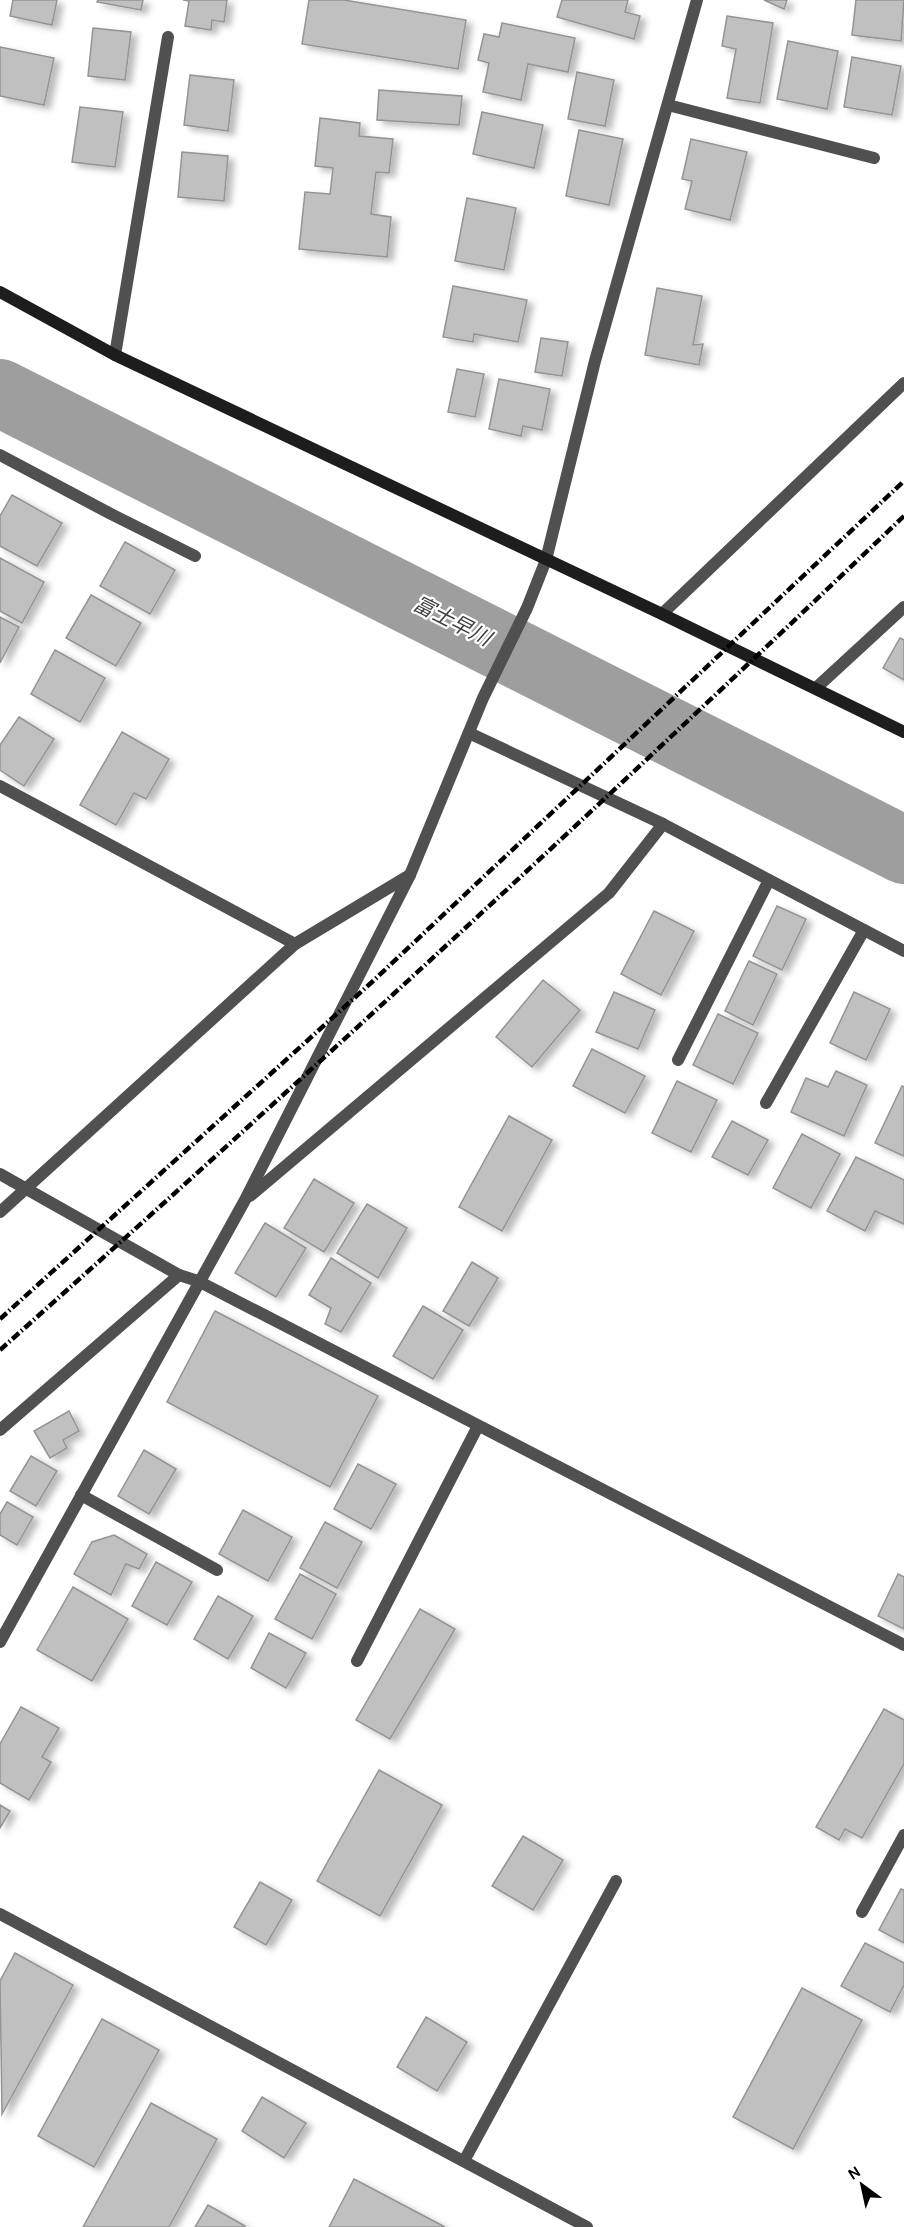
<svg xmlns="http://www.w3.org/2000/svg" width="904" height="2227" font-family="Karla,'Noto Sans JP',sans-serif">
	<defs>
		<filter id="shadow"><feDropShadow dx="6" dy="4" stdDeviation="3" flood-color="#0004"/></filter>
	</defs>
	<rect width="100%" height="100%" fill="#fff"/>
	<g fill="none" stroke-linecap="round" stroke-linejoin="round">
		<!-- river -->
		<polyline stroke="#9e9e9e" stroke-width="68" points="0,393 904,850"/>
	</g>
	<!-- building -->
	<g fill="#c0c0c0" stroke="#949494" stroke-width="1.5" filter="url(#shadow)">
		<polygon points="13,0 57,0 52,25 10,16"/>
		<polygon points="98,0 143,0 141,10 97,2"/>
		<polygon points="183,0 227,0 224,22 212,20 211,30 185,26 189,1"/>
		<polygon points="309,0 344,0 466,20 458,69 302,44"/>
		<polygon points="562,0 628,0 625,12 640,16 634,39 557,17"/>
		<polygon points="764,0 787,0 784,9"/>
		<polygon points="856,0 904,0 901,41 852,35"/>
		<polygon points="727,16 773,23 760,103 727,98 736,49 722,46"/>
		<polygon points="502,23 575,38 568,72 528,64 521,100 483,92 489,63 478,60 484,34 499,37"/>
		<polygon points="93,28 131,32 125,80 88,76"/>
		<polygon points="788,41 838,51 827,109 777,99"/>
		<polygon points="0,47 54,58 44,105 0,96"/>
		<polygon points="852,57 901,66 892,115 844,107"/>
		<polygon points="577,72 614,80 605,126 568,119"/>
		<polygon points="190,75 234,80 228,131 184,125"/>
		<polygon points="379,90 462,96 459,125 377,120"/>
		<polygon points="80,107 123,112 115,167 72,162"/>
		<polygon points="482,112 543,125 534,168 473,154"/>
		<polygon points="320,118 360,123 359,136 393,139 389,173 376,172 371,214 391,217 387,257 299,249 305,192 330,194 333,168 315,166"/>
		<polygon points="579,130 623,139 609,205 566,196"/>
		<polygon points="691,139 747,152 730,220 685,209 692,181 682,179"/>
		<polygon points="182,152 228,156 224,201 178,197"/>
		<polygon points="467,198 516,208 504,270 455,261"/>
		<polygon points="453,286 527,300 518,342 474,334 473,342 443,337"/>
		<polygon points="657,288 702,296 693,345 703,344 699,365 645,355"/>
		<polygon points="541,338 568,342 562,376 535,372"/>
		<polygon points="457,369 484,374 475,417 448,412"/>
		<polygon points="499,379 550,389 542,430 523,426 521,436 489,429"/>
		<polygon points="12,495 62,523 37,566 0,546 0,516"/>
		<polygon points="125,542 175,570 150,614 100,586"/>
		<polygon points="0,558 44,582 22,623 0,611"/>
		<polygon points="91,595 141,623 116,666 66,638"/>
		<polygon points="0,617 19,627 0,663"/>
		<polygon points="900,638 904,640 904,680 883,668"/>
		<polygon points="55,650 105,678 80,722 31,694"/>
		<polygon points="19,717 54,739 24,786 0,770 0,745"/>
		<polygon points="122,732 169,759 146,799 134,793 116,825 80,805"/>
		<polygon points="777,906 806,919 782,970 753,956"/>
		<polygon points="654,911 694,931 661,995 621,974"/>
		<polygon points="749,961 777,974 753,1025 725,1011"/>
		<polygon points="543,980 580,1010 532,1067 496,1037"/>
		<polygon points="614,992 655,1010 638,1049 596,1032"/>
		<polygon points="854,992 890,1009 866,1060 830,1043"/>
		<polygon points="718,1014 758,1033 733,1084 693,1065"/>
		<polygon points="592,1049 645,1076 625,1113 573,1086"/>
		<polygon points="836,1071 867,1085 844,1136 791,1112 806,1078 828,1087"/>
		<polygon points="677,1081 717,1100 691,1152 652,1133"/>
		<polygon points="902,1086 904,1087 904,1156 875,1143"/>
		<polygon points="509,1116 552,1140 502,1231 459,1207"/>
		<polygon points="732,1121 768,1140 748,1175 712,1157"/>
		<polygon points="802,1134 840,1154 811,1208 773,1188"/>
		<polygon points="856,1157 904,1180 904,1224 875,1211 865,1231 827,1211"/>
		<polygon points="314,1179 354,1203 324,1252 284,1228"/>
		<polygon points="367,1204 407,1228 378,1278 337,1253"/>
		<polygon points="265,1223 306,1248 276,1297 235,1273"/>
		<polygon points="331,1258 371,1283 341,1332 325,1324 331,1308 309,1295"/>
		<polygon points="472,1262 498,1278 469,1326 443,1311"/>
		<polygon points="423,1306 463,1330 433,1379 393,1356"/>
		<polygon points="215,1311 378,1396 330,1487 167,1402"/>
		<polygon points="69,1411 79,1431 63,1440 67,1448 50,1458 34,1431"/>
		<polygon points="144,1450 176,1469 149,1514 118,1496"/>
		<polygon points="31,1456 57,1471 36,1506 10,1491"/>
		<polygon points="358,1464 396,1484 371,1529 334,1509"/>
		<polygon points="7,1502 33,1517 17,1545 0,1535 0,1514"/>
		<polygon points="243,1510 292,1537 268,1581 219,1554"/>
		<polygon points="325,1522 362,1542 337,1588 300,1568"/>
		<polygon points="114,1535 147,1554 139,1569 126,1564 111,1595 74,1574 92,1542"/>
		<polygon points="156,1562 192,1582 167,1625 132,1606"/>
		<polygon points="300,1574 336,1594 312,1639 275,1619"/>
		<polygon points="898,1574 904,1577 904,1629 878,1616"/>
		<polygon points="73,1587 128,1619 92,1681 37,1650"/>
		<polygon points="218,1596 253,1616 228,1659 194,1639"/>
		<polygon points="420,1609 455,1629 390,1739 356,1720"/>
		<polygon points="269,1633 306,1653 286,1688 251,1668"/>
		<polygon points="21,1707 59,1728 42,1757 51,1762 29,1800 0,1783 0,1744"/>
		<polygon points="884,1709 904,1720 904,1764 862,1838 845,1829 839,1840 816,1827"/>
		<polygon points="379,1770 442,1805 380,1916 317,1881"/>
		<polygon points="0,1805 10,1811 0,1828"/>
		<polygon points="523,1836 563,1860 533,1910 492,1886"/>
		<polygon points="260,1882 292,1900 266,1945 234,1927"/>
		<polygon points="901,1889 904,1890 904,1943 879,1930"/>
		<polygon points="865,1943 904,1963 904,1985 890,2012 841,1986"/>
		<polygon points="15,1953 73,1985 2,2114 0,1981"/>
		<polygon points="802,1988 862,2020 793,2149 733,2117"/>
		<polygon points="426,2017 467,2042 437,2091 397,2067"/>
		<polygon points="102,2019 159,2050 94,2167 38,2136"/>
		<polygon points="262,2097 306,2123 284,2158 242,2131"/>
		<polygon points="151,2103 217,2139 169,2227 83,2227"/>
		<polygon points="354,2179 445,2227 329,2227"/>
		<polygon points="208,2205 245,2226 244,2227 195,2227"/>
	</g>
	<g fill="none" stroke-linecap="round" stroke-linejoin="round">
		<!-- street -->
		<g stroke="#505050" stroke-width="12">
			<polyline points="668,105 874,158"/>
			<polyline points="115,355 168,37"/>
			<polyline points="0,455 111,514 195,556"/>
			<polyline points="662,614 904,383"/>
			<polyline points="816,688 904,607"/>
			<polyline points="469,733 663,824"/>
			<polyline points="0,786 295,944"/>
			<polyline points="678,1060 769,880"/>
			<polyline points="766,1103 864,930"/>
			<polyline points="0,1174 179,1275 198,1281 904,1645"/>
			<polyline points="250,1196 609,893 663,824 904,951"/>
			<polyline points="0,1212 295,944 410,875"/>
			<polyline points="0,1430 179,1275"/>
			<polyline points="81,1495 217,1570"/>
			<polyline points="0,1642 245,1200 410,875 483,698 527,608 546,560 595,361 697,0"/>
			<polyline points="357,1661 478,1426"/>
			<polyline points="862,1912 904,1835"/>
			<polyline points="0,1914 587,2227"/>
			<polyline points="464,2161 616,1881"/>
		</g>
		<!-- secondary -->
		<polyline stroke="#1d1d1d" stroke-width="12" points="0,292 115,355 662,614 904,732"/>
		<!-- rail -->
		<g stroke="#000" stroke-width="4.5" stroke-dasharray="9 3 1.5 3" stroke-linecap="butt">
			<polyline points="0,1319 372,982 904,481"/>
			<path d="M0,1350C306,1077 608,799 904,516"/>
		</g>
	</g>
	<g text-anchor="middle" stroke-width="4.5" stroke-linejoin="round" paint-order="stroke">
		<!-- water labels -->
		<g font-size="21" font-style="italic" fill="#3f3f3f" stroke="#fff">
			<text transform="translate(452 621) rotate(27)" y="7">富士早川</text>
		</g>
	</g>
	<!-- north arrow -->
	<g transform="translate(862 2185) rotate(327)" stroke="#ffffff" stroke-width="4.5" paint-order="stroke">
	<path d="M0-4.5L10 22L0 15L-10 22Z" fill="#000000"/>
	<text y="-9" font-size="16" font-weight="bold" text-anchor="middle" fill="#000000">N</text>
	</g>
</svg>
